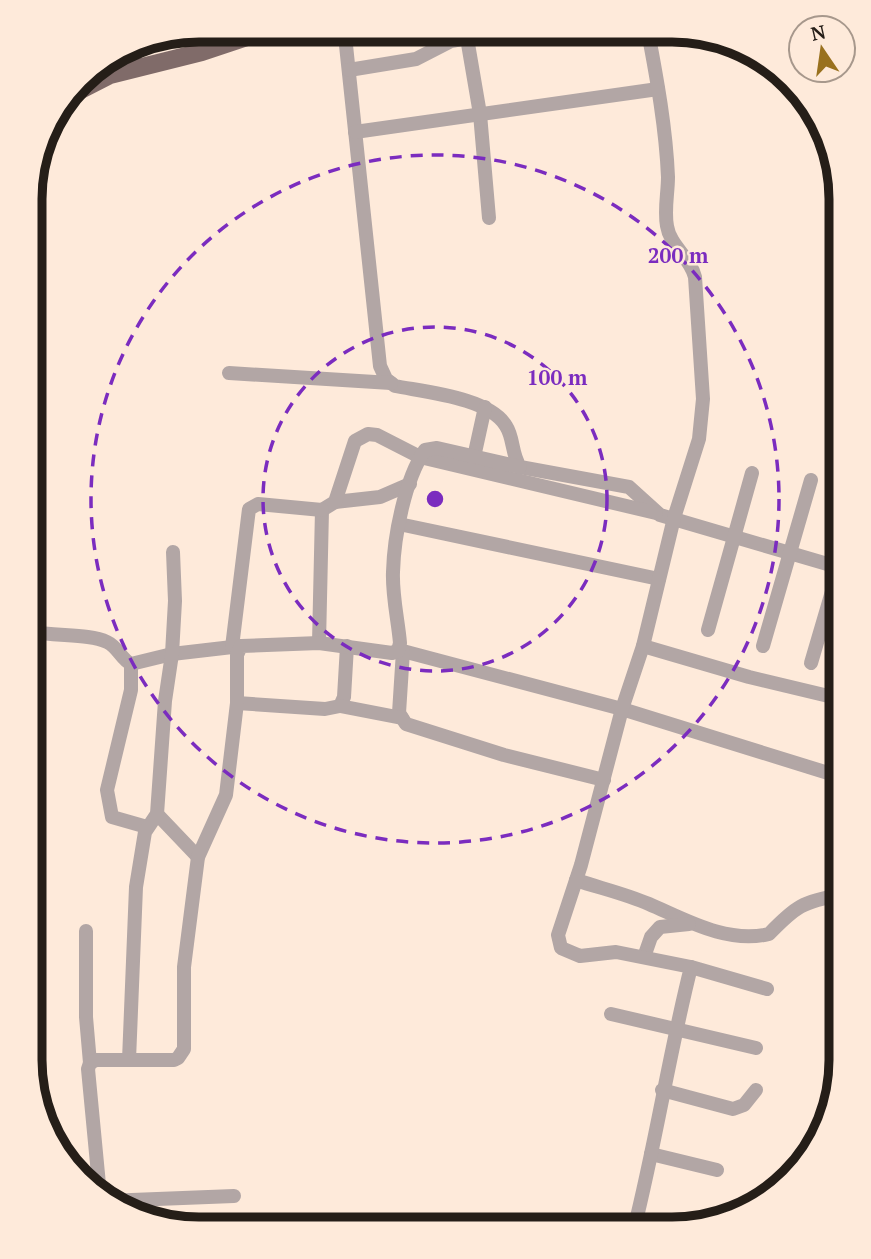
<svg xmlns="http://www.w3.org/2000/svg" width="871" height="1259" font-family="'PT Serif',serif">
	<rect width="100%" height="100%" fill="#feeada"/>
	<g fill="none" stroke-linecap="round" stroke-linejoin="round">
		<!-- minor -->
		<g stroke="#b2a6a5" stroke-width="14">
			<path d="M345,36L380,366L386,379L395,386C425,392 490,398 506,426C514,438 511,453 520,467L629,487L660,515L841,568"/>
			<polyline points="467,38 480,114 489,218"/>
			<polyline points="133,69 135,44"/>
			<polyline points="349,70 416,59 451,41 490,34"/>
			<polyline points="355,132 658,89"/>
			<polyline points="229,373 391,383"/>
			<polyline points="474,457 485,407"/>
			<polyline points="335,502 380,497 410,484"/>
			<polyline points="399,524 659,579"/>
			<polyline points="708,630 752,473"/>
			<path d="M30,631C54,637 88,633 107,642C118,647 121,659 131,664L172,654L241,646"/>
			<polyline points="319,643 322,510 335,502 355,441 368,434 377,435 420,457 656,513"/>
			<polyline points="643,646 749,677 841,699"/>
			<polyline points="763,646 811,480"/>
			<polyline points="232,647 249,509 258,504 322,510"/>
			<polyline points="399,650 622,709 841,777"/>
			<polyline points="403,651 399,713 406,724 504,755 604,780"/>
			<polyline points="811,663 841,561"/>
			<polyline points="131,664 131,690 107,790 112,817 147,827"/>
			<polyline points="237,703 325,709 340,706 344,697 347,646"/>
			<polyline points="340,706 402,718"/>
			<polyline points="157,814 198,857"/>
			<path d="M576,880C600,888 626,894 649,904C686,920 727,944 769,934C795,907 803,901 841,895"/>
			<polyline points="86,931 86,1017 90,1063"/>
			<polyline points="644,957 651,937 660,927 689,924"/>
			<polyline points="691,967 767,989"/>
			<polyline points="611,1014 756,1048"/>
			<polyline points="129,1060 136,887 145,832 157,814 165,701 172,654 175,601 173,552"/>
			<polyline points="662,1090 733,1109 744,1105 756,1090"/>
			<polyline points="651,1154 717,1170"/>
			<path d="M100,1195L88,1069L90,1063L96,1060H174L178,1058L184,1049V967L198,857L226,795L237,703V655L241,646L319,643L392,653L398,651L400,643C398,620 392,595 393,572C394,536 405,479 425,450L437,448L520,467"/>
			<polyline points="106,1201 234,1196"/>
			<path d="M634,1229C656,1142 669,1054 691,967L616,952L580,956L561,948L558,935L581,865L622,709L643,646L674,518L699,439L703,399L695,277C690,257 670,246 667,226C664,210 668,193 668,177C666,129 657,79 648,32"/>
		</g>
		<!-- major -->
		<polyline stroke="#806b69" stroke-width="18" points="67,97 110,75 202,52 247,37"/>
	</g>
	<!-- distance rings -->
	<g fill="none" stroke="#7b2cbf" stroke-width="3.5" stroke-dasharray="12 9">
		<circle cx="435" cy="499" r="172"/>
		<circle cx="435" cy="499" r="344"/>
	</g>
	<!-- crop -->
	<path d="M0 0H871V1259H0ZM199 42H672A157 157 0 0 1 829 199V1060A157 157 0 0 1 672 1217H199A157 157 0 0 1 42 1060V199A157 157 0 0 1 199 42Z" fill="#feeada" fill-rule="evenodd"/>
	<path fill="none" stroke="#251e18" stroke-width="9" d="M199 42H672A157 157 0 0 1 829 199V1060A157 157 0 0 1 672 1217H199A157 157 0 0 1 42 1060V199A157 157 0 0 1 199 42Z"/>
	<circle cx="435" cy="499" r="10" fill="#7b2cbf" stroke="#feeada" stroke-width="3.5"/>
	<g font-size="21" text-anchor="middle" font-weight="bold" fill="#7b2cbf" stroke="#feeada" stroke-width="5" stroke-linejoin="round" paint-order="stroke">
		<text x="678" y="263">200 m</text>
		<text x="557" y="385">100 m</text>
	</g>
	<!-- north arrow -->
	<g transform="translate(822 49) rotate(347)"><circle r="33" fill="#feeada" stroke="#a7988c" stroke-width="2"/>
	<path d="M0-5L12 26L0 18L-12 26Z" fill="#99711e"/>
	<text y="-10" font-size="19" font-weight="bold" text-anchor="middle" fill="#251e18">N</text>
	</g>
</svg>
